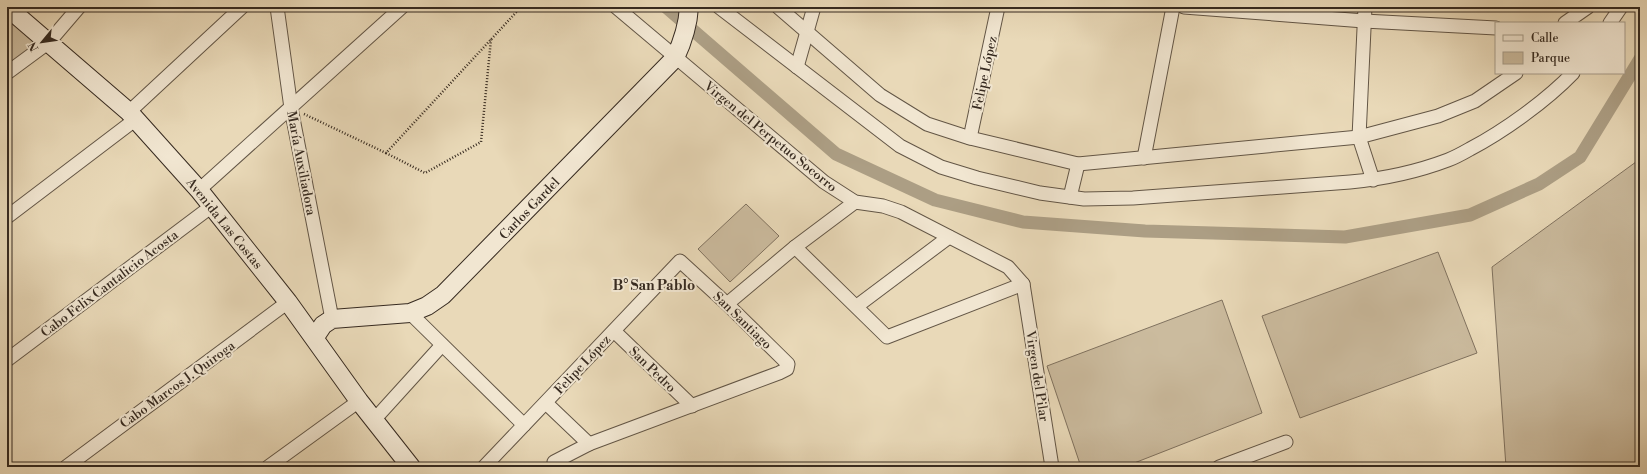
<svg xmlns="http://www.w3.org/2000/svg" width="1647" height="474" font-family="'Libre Bodoni',serif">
	<rect width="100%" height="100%" fill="#e9d9b8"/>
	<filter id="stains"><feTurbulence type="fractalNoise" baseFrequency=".005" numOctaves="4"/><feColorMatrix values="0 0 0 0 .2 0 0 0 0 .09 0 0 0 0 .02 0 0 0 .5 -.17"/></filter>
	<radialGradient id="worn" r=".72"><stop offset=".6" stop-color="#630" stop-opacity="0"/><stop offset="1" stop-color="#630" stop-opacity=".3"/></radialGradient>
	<!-- green -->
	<g fill="#cbbb9e" stroke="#80725f">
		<polygon points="7,7 49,42 7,73"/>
		<polygon points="1640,159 1640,467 1506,467 1492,267"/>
		<polygon points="746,204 779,236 730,282 698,249"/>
		<polygon points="1438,252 1477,353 1300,418 1262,316"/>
		<polygon points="1222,300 1262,413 1124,467 1081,467 1047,366"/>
	</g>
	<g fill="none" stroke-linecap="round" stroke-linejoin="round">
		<!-- canal -->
		<polyline stroke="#ac9e84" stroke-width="13" points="666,7 836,154 935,200 1023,222 1145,231 1345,237 1470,215 1539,184 1580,157 1640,59"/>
		<!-- street casing -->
		<g stroke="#635646" stroke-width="15">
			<g id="street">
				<polyline points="277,7 291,108 332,319"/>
				<polyline points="616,7 824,182 855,202 883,206 901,212 1008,267 1023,284 1052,467"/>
				<path d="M719,7L900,146L941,167L977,178L1040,193L1084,199L1133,198L1350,182C1382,179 1419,171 1448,160C1456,157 1463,153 1470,149C1504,131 1546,101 1573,73"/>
				<polyline points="778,7 880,95 927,124 970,138 1078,164 1359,137 1438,116 1475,101 1516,73"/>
				<polyline points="1184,7 1364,21 1496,28"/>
				<polyline points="1365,7 1359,137 1373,180"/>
				<polyline points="1565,23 1588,7"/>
				<polyline points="1610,23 1621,7"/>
				<polyline points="797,67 814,7"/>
				<polyline points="7,73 49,42 79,7"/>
				<polyline points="129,112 242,7"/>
				<polyline points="970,138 998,7"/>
				<polyline points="1144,158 1173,7"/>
				<polyline points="199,190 402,7"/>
				<polyline points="1070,197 1078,164"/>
				<polyline points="7,217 136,119"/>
				<polyline points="795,247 887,337 1023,284"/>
				<polyline points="727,304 795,247 855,202"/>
				<polyline points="857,306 949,237"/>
				<polyline points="410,313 524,425"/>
				<polyline points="614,331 692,406"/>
				<polyline points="7,360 212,206"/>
				<polyline points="546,403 589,444"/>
				<polyline points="374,420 442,345"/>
				<polyline points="66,467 288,302"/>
				<polyline points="268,467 359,401"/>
				<polyline points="484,467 680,261 727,304 788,364 787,369 779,373 589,444 554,462 556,467"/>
				<polyline points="1219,467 1286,442"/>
			</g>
		</g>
		<!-- secondary casing -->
		<g stroke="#362a20" stroke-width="20">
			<g id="secondary">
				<polyline points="7,7 129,112 199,190 288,302 359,401 411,467"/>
				<path d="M315,337L323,325L332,319L410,313L427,306L443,295L675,58C683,41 688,25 689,7"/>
			</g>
		</g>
		<!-- path -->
		<g stroke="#362a20" stroke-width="2.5" stroke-dasharray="1 2" stroke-linecap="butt">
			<polyline points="304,114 386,153 521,7"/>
			<polyline points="386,153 425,173 481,142 491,39"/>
		</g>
		<!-- street -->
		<use href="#street" stroke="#f1e6d1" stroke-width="13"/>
		<!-- secondary -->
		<use href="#secondary" stroke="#f1e6d1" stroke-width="18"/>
	</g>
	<g text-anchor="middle" stroke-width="4" stroke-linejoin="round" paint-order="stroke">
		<!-- street labels -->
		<g font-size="13" fill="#362a20" stroke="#f1e6d1">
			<text transform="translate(984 73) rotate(-78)" y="5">Felipe López</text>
			<text transform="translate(771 136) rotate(39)" y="5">Virgen del Perpetuo Socorro</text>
			<text transform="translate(302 163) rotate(79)" y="5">María Auxiliadora</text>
			<text transform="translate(529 208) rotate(-46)" y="5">Carlos Gardel</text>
			<text transform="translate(225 223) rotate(51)" y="5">Avenida Las Costas</text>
			<text transform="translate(109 283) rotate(-37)" y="5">Cabo Felix Cantalicio Acosta</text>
			<text transform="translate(743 320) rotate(44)" y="5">San Santiago</text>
			<text transform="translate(582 364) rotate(-47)" y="5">Felipe López</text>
			<text transform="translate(653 369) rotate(44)" y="5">San Pedro</text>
			<text transform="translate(1038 376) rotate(81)" y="5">Virgen del Pilar</text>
			<text transform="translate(177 384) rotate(-36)" y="5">Cabo Marcos J. Quiroga</text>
		</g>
		<!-- neighbourhood labels -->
		<g font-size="14" font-weight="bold" fill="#362a20" stroke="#f1e6d1">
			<text x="654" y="290">B° San Pablo</text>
		</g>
	</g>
	<!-- margin -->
	<rect width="1647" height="474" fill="none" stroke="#e9d9b8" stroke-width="24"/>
	<rect x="8" y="8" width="1631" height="458" fill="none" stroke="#362a20" stroke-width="2"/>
	<rect x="12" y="12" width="1623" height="450" fill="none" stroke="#362a20"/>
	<!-- legend -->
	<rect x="1495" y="22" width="130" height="52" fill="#f1e6d1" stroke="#a69b8a"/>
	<rect x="1503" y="35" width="20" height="6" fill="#f1e6d1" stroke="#a69b8a"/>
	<text x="1531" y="42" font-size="12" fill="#362a20">Calle</text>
	<rect x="1503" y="52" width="20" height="12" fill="#cbbb9e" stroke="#a69b8a"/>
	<text x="1531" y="62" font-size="12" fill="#362a20">Parque</text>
	<!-- north arrow -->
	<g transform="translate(42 42) rotate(241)" stroke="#f1e6d1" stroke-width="3" paint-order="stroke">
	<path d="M0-3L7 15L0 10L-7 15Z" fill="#362a20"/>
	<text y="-6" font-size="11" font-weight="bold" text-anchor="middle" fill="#362a20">N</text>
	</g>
	<rect width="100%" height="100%" filter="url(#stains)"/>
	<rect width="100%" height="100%" fill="url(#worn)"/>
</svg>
